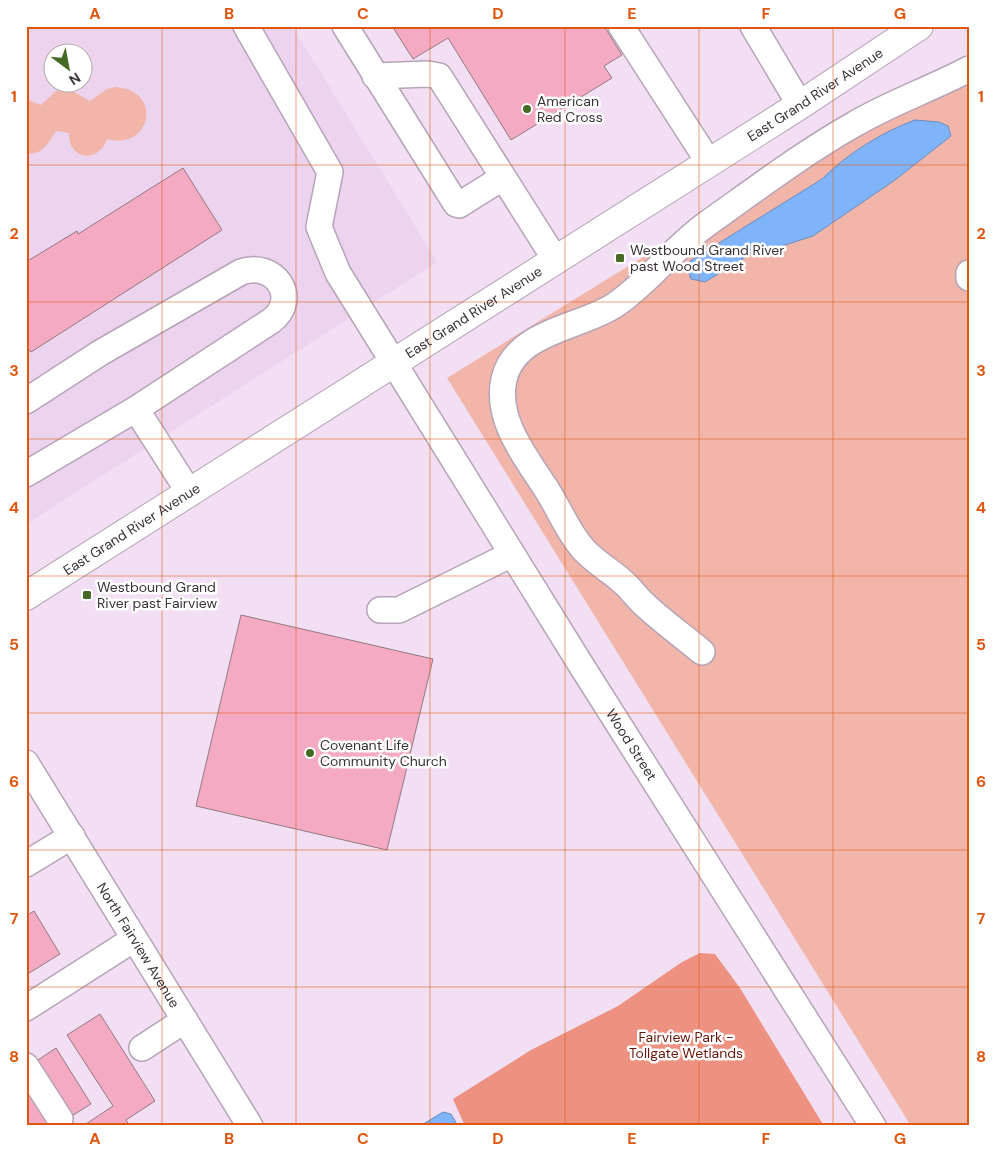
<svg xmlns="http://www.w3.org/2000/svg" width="995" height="1152" font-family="'DM Sans',sans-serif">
	<rect width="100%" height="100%" fill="#f2dff4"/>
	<!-- built -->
	<path fill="#ecd3ee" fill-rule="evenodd" d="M26,26H292L437,262L26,524ZM52,52H82V82H52Z"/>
	<!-- green -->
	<g fill="#f2b5a9">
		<polygon points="969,56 969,1126 911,1126 447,378"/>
		<path d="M116,87C163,90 152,151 107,139C99,164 68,160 69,133L56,131C48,143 43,156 26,153V99L41,105L56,91L69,89L90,101L107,89Z"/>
	</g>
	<!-- forest -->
	<polygon fill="#ed9180" points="700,953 715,954 740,988 824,1126 465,1126 453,1099 531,1050 618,1006 682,962"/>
	<!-- water -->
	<g fill="#80b4fa" stroke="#6b8dc0">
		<path d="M915,120L939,122L948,126L951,136L895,180L813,236L776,248L762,247L705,282L691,279L687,267L690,261L822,179C847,154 882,132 915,120Z"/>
		<polygon points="443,1112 451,1114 458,1126 420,1126"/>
	</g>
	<!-- building -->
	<g fill="#f4aac3" stroke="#937981">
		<polygon points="392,26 604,26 622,55 604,66 612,78 511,140 448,38 413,59"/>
		<polygon points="183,168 222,230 31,352 29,350 26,352 26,262 77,231 78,234"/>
		<polygon points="241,615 433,659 387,850 196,806"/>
		<polygon points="34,911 60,954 26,975 26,916"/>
		<polygon points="100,1014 155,1101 126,1120 130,1126 83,1126 113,1106 67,1035"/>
		<polygon points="56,1048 91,1104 70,1117 35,1062"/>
		<polygon points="26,1087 51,1126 26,1126"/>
	</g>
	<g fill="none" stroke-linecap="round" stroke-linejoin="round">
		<!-- minor casing -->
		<g stroke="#b6a4b8" stroke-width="28">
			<g id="minor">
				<path id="s1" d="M246,26L330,172L319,227L338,273L581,665L873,1126"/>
				<polyline points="345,26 456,204 459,205 502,178"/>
				<polyline points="621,26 708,161"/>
				<polyline points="753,26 800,105"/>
				<polyline points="375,76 428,74 439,76 555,259"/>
				<polyline points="969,273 969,278"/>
				<path d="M26,401L100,353L241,272C274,260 301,298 271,321L136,409L26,474"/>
				<polyline points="136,409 189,492"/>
				<polyline points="380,610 399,610 512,554"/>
				<path d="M702,652C683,636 663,622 645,605C637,598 631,589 623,582C611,571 595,562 584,550C567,531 559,508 545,487C525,456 495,419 504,379C516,330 581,328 615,305C649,282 674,247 708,223C756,189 802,154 853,125C890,103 931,89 969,69"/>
				<path id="s2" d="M26,763L250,1126"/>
				<polyline points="26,864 72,836"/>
				<polyline points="26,1008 134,939"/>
				<polyline points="142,1048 185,1020"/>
				<polyline points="26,1066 60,1119"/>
			</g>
		</g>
		<!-- major casing -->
		<g stroke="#b6a4b8" stroke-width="30">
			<g id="major">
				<path id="s3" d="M26,596L800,105L919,26"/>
			</g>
		</g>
		<!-- minor -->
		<use href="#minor" stroke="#fff" stroke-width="25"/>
		<!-- major -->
		<use href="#major" stroke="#fff" stroke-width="28"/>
	</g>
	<!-- grid -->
	<path fill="none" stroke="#df570e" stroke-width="1" stroke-opacity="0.55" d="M162,26V1126M296,26V1126M430,26V1126M565,26V1126M699,26V1126M833,26V1126M26,165H969M26,302H969M26,439H969M26,576H969M26,713H969M26,850H969M26,987H969"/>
	<!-- markers -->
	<g fill="#456a23" stroke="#fff" stroke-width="2">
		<circle cx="527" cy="109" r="5"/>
		<rect x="615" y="253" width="10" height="10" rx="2.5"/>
		<rect x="82" y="590" width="10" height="10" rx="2.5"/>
		<circle cx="310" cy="753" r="5"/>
	</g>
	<g text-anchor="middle" stroke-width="5" stroke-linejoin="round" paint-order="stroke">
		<!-- street labels -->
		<g font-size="14" fill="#3a333a" stroke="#fff">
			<text dy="5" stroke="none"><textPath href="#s3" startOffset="935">East Grand River Avenue</textPath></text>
			<text dy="5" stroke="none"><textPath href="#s3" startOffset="530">East Grand River Avenue</textPath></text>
			<text dy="5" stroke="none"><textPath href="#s3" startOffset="125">East Grand River Avenue</textPath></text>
			<text dy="5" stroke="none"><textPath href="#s1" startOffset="830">Wood Street</textPath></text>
			<text dy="5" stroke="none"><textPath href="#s2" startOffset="214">North Fairview Avenue</textPath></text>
		</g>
		<!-- poi labels -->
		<g font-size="14" fill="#3a333a" stroke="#fff" text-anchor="start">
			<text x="537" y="106">American<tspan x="537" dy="16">Red Cross</tspan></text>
			<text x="630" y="255">Westbound Grand River<tspan x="630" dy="16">past Wood Street</tspan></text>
			<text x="97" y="592">Westbound Grand<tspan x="97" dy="16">River past Fairview</tspan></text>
			<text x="320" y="750">Covenant Life<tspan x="320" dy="16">Community Church</tspan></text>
		</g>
		<!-- park labels -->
		<g font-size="14" fill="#68170c" stroke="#fff">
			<text x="686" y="1042">Fairview Park -<tspan x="686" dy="16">Tollgate Wetlands</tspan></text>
		</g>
	</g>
	<!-- border -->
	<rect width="995" height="1152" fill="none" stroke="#ffffff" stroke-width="55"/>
	<!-- north arrow -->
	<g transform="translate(68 68) rotate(148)"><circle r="24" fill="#ffffff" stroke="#b0adb0"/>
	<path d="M0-4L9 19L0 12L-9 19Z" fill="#456a23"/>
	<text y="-8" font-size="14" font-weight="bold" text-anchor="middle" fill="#3a333a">N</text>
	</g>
	<rect x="28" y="28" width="940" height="1096" fill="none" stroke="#df570e" stroke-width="2"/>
	<g font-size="16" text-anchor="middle" font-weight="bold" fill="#df570e">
		<text x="95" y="19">A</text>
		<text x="229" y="19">B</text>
		<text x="363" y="19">C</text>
		<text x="498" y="19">D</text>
		<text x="632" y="19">E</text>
		<text x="766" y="19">F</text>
		<text x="900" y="19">G</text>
		<text x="14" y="102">1</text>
		<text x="981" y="102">1</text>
		<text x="14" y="239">2</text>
		<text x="981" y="239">2</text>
		<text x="14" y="376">3</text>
		<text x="981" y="376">3</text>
		<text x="14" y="513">4</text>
		<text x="981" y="513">4</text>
		<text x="14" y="650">5</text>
		<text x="981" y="650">5</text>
		<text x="14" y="787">6</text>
		<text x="981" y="787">6</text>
		<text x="14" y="924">7</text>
		<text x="981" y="924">7</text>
		<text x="14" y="1062">8</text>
		<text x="981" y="1062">8</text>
		<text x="95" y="1144">A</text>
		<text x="229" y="1144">B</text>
		<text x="363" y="1144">C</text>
		<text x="498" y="1144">D</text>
		<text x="632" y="1144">E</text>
		<text x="766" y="1144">F</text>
		<text x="900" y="1144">G</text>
	</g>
</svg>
